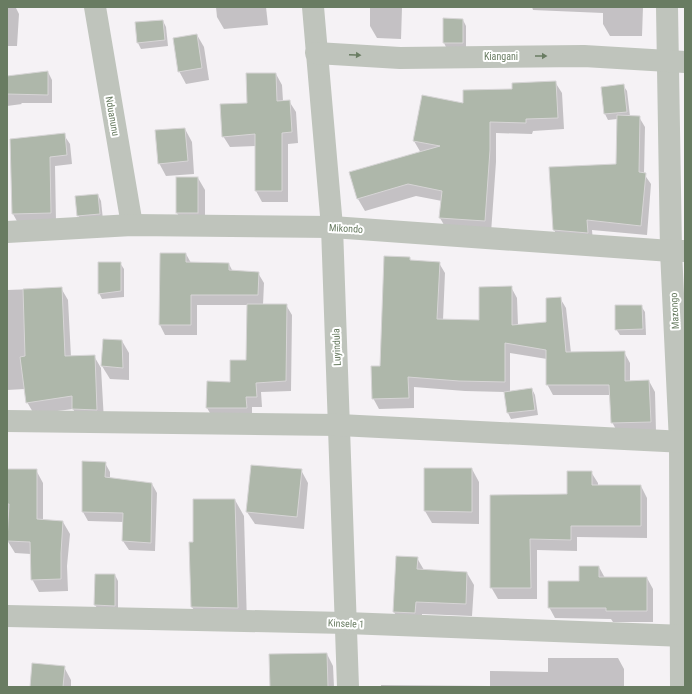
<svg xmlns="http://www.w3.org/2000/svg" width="692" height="694" font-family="'Roboto Condensed',sans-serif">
	<rect width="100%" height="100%" fill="#f5f2f5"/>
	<!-- shadow -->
	<g fill="#0003">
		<polygon points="216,7 266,7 268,25 224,29 217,17"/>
		<polygon points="370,7 402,7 401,39 377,38 370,26"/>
		<polygon points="532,7 643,7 642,36 610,36 603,24 603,13 533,10"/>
		<polygon points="7,8 16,8 19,14 17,46 7,46"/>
		<polygon points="463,20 466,26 466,49 447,49 444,43"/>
		<polygon points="163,21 166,27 168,46 141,49 138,43"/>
		<polygon points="197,35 204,47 209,80 186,84 179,71"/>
		<polygon points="48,72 52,80 52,103 21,103 22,104 7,106 7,77"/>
		<polygon points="276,74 282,85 283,101 289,101 296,112 298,143 288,144 288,202 262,202 256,191 256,146 230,147 223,136 248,103"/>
		<polygon points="555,82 562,93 564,129 533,131 532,134 496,133 496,162 491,233 447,230 440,218 442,201 416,196 365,211 358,199 351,173 421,153 414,141 464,104 513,90"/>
		<polygon points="623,85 627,91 630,116 639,117 645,127 644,174 651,184 647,235 592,230 593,242 560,240 554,230 617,165 617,119 608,120 605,114 602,88"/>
		<polygon points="185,129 192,142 194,174 166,176 159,163"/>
		<polygon points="64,135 70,144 72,164 55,166 56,222 18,223 13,214"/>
		<polygon points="198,178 205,190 205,225 184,225 177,213"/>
		<polygon points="98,195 101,201 103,220 81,221 78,215"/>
		<polygon points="186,254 191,263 229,264 233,272 258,273 264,283 263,305 286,305 292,315 291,391 261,392 262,407 252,407 252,418 213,418 207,408 231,383 247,361 248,305 197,305 197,335 165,335 160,325"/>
		<polygon points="410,258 411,261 439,263 445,273 443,320 480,321 511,287 517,298 518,325 547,323 560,298 566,308 571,353 624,352 630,363 630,382 649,381 655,392 656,432 618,433 612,422 611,395 553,395 547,384 547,359 510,353 510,392 532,389 535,395 538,415 511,419 508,413 505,392 465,391 414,387 414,408 379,409 373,398"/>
		<polygon points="120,263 124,269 124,297 102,299 99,293"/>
		<polygon points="61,288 68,300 71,357 94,356 101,368 104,421 80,421 73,409 34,414 27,402 25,389 7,390 7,290"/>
		<polygon points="641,306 645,312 646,335 620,335 616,329"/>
		<polygon points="122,341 129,353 129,380 110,379 102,366"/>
		<polygon points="105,463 110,472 110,478 152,484 157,493 155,551 129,550 123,541 124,522 88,521 83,512"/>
		<polygon points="472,469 479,482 479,524 432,523 425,511"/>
		<polygon points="7,470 36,470 43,483 43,520 63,522 70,534 67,566 68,591 39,592 32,579 31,554 15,553 7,540 9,511 7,507"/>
		<polygon points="301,470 308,483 304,529 255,524 247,512"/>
		<polygon points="591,472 598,483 598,486 641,486 647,498 647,538 577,537 577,551 537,550 537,599 498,599 491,587 491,496 568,495"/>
		<polygon points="235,500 244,516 247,624 202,623 192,607 194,543"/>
		<polygon points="417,558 424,570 467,573 474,585 472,616 422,614 422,625 401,624 394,612"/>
		<polygon points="599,567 605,578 647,578 653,589 653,622 613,622 611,619 555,618 549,607"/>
		<polygon points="115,575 118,581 118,611 99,611 95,605"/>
		<polygon points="327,654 333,666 334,687 271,687"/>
		<polygon points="548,658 618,658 624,669 624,686 653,687 381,687 381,685 490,686 490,671 548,672"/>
		<polygon points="64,667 71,680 71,687 31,687"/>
	</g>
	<!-- building -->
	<g fill="#aeb7aa" stroke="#d7d5d6">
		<polygon points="443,18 463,19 463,43 443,43"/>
		<polygon points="163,20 165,40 137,43 135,22"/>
		<polygon points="197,34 202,68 178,72 173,38"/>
		<polygon points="48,71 48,95 7,94 7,76"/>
		<polygon points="246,73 276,73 277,101 290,100 292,132 282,133 282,191 255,191 255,134 222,137 220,104 247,103"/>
		<polygon points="556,81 558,118 526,119 526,123 490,122 490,150 485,221 439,218 442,191 408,184 357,199 349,172 440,146 413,141 422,95 463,103 463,90 512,89 512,83"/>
		<polygon points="624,84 627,112 604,114 601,87"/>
		<polygon points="617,115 640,116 639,172 646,173 641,226 587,220 588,233 553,230 549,167 616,164"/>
		<polygon points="185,128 188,161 158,164 155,130"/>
		<polygon points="65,133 67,155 50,157 51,213 12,214 10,139"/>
		<rect x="176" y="177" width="22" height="36"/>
		<polygon points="98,194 100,214 77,216 75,196"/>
		<polygon points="160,253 186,253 186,262 229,263 229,270 259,272 258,295 191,295 191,325 159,325"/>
		<polygon points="384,256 410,257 410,260 440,262 437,319 479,320 479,287 512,286 512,325 546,322 546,298 561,297 566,352 625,351 625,381 649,380 651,422 611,423 609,385 546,385 546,350 505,343 505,382 459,381 408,377 409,398 372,399 371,366 380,366"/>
		<polygon points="98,262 121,262 121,291 98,294"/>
		<polygon points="62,287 65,356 95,355 97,410 72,409 72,396 26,403 20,357 25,356 23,289"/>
		<polygon points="247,304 287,304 286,381 256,383 257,397 246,397 247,408 206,408 207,381 230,382 230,360 246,360"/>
		<polygon points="615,305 642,305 643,329 615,330"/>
		<polygon points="103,339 122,340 123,368 101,366"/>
		<polygon points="532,388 535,410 507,413 504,392"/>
		<polygon points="82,461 106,462 105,477 152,483 151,543 122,541 123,513 82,512"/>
		<polygon points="251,465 302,469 297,517 246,512"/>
		<polygon points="424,468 472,468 472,512 424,511"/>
		<polygon points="7,469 37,469 37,519 63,521 61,553 61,579 31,580 30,542 7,541 9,504 7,504"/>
		<polygon points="567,471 592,471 592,485 641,485 641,526 571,526 571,540 530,539 531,588 490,588 490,495 567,494"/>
		<polygon points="193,499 235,499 238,608 191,607 189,542 193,542"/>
		<polygon points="396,556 418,557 417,569 467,572 466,604 416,602 415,613 393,612"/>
		<polygon points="579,566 599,566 599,577 647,577 647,611 606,611 606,608 548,608 548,581 579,581"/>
		<polygon points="95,574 115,574 115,606 94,605"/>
		<polygon points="327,653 328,687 270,687 269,654"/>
		<polygon points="32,663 65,666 63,687 30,687"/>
	</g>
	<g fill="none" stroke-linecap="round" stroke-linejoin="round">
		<!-- street -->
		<g stroke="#bfc4bc" stroke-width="22">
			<polyline points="95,7 132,225"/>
			<polyline points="313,7 332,227 348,687"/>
			<polyline points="667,7 671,251 680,442 681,687"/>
			<polyline points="316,53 400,58 584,56 685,62"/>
			<polyline points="7,232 132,225 332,227 671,251 685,251"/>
			<polyline points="7,421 339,425 685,442"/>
			<polyline points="7,616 346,623 685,636"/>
		</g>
	</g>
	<!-- one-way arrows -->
	<defs><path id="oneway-solid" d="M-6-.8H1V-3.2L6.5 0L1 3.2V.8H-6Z"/></defs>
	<g fill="#697c62">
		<use href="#oneway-solid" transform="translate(355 55) rotate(3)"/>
		<use href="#oneway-solid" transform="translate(541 56)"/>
	</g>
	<g text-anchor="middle" stroke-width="4" stroke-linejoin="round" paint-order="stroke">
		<!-- street labels -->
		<g font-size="10" fill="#697c62" stroke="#fff">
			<text x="501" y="60">Kiangani</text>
			<text transform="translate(113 116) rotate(80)" y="4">Nduanunu</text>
			<text transform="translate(346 228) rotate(3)" y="4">Mikondo</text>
			<text transform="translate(674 311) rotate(-93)" y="4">Mazongo</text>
			<text transform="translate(336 347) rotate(-92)" y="4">Luyindula</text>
			<text transform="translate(346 623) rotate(2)" y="4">Kinsele 1</text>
		</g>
	</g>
	<!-- border -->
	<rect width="692" height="694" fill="none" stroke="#697c62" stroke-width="16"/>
</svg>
